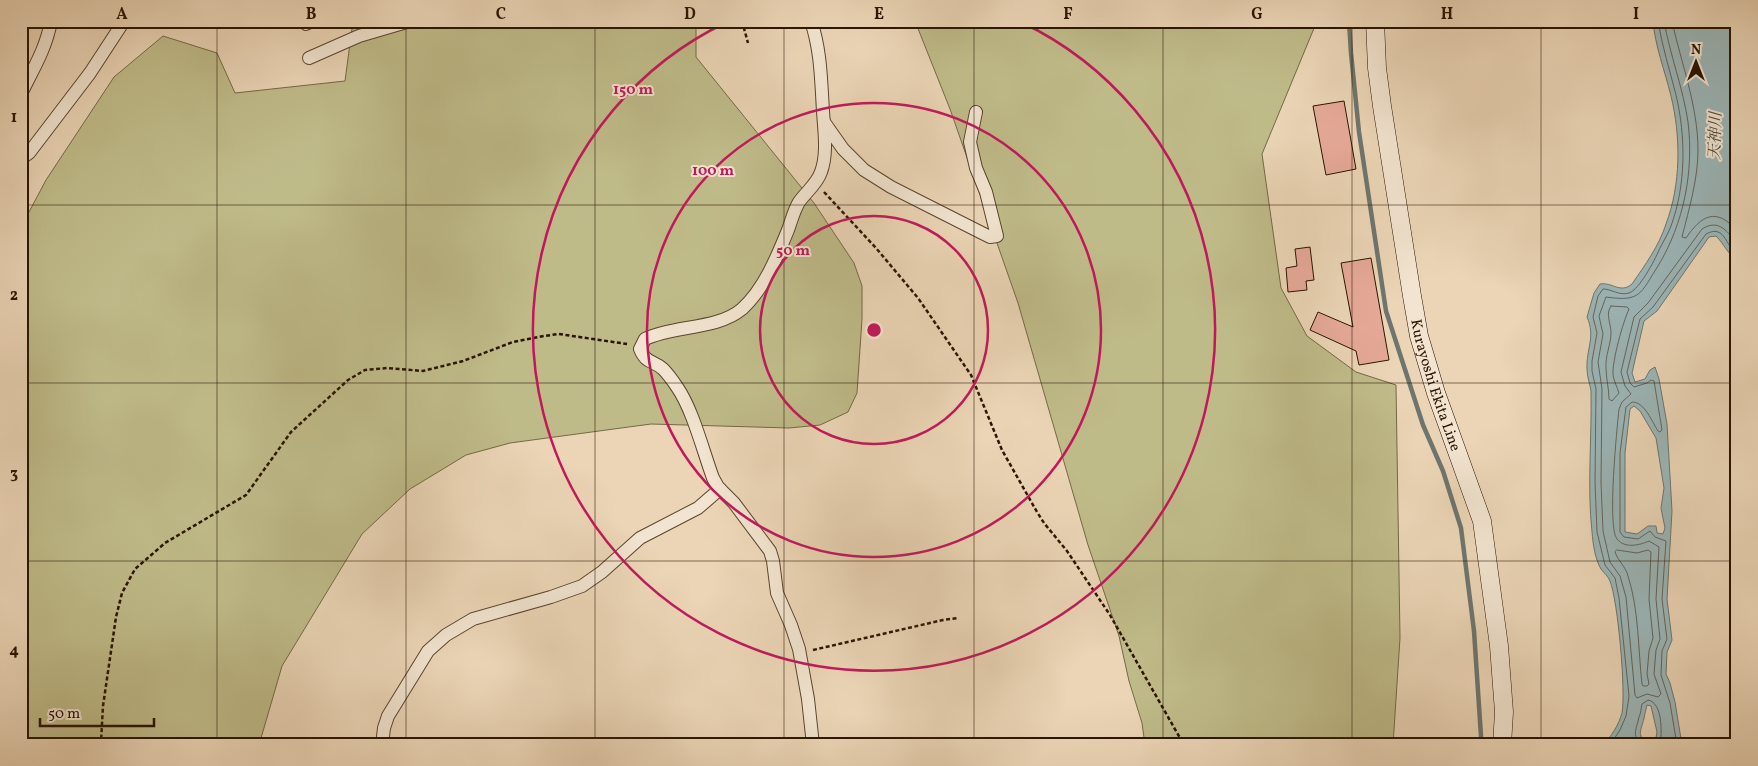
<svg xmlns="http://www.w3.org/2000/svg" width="1758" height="766" font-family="Vollkorn,'Noto Serif JP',serif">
	<rect width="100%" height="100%" fill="#ebd5b6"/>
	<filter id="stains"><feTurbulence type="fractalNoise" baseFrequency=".004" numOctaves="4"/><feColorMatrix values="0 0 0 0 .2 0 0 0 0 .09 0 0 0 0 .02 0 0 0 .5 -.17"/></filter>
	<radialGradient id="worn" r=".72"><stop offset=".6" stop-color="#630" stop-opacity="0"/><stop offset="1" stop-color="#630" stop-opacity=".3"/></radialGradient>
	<!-- green -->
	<g fill="#bfbb89" stroke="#746846">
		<polygon points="353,21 696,21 696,57 814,203 854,263 862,286 862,319 857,393 848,412 820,425 789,428 651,424 510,443 466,455 410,489 362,534 282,666 259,745 21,745 21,227 46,180 114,77 163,36 217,53 235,93 345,81"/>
		<polygon points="915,21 1088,23 1089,21 1317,21 1262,154 1281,288 1307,336 1356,372 1396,385 1400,638 1393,745 1145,745 1142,723 1129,681 1119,636 1088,545 1018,303 950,109"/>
	</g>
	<!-- water -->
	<path fill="#9cb6b8" stroke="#6e756f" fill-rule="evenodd" d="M1653,21H1737V261C1728,254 1724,244 1716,236L1709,237L1657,311L1644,321L1632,373L1635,382L1645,379L1650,370L1655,367L1659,379L1667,424L1672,511L1667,599L1672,640L1667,652L1666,674L1670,683L1675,702L1682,745H1654L1655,744L1657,732L1651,706L1647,705C1646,709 1645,713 1644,718C1641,732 1636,733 1648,745H1602C1611,738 1619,724 1622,713C1626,692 1618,601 1610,581C1608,576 1604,573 1601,569C1595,559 1593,544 1592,532C1587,485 1592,438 1591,391C1590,384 1587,377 1587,369C1586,349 1596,337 1587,317L1594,293L1600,284C1613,282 1620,294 1632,284C1645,265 1659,246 1666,224C1681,184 1681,137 1671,96C1665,71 1655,46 1653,21ZM1634,406L1640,411L1656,438L1664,488L1661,508L1665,528L1663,534L1657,533L1656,526H1648L1637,534L1625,532V453L1630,409Z"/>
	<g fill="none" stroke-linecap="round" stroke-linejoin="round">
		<!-- shore -->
		<g stroke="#63655d" stroke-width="1">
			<path d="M1664,21C1670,55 1683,88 1688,122C1694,171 1684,223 1658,266C1640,294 1641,302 1606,297L1599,316L1603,334L1598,362L1602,389L1601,482L1603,531L1610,562L1620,576L1626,597L1635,695L1637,698L1647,694L1658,697L1661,694L1654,674L1656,650L1660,639L1656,599L1659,547L1649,541C1640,545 1625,549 1617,539C1607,527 1617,428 1619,409L1622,402L1631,394L1625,386L1621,372L1634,317L1648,303L1702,229C1719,218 1729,232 1737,246"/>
			<path d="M1672,21C1681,63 1698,106 1698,150C1698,179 1689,209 1682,237L1686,238C1701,216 1716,206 1737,231"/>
			<path d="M1611,306L1627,307L1629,309C1623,322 1612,361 1613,375C1614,381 1617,387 1619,393L1612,401L1609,399C1609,388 1606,379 1606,368C1605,356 1611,344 1611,333C1611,323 1605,314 1611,306Z"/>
			<path d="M1617,550L1637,553L1648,550L1651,552L1649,599L1653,638L1649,651L1647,674L1649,684L1647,686H1643L1642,684C1638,649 1639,610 1628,576C1626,567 1618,561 1615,552Z"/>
			<path d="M1610,745L1620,730L1626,716L1629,696L1619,598L1615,578L1605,565L1597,532L1595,482L1596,389L1592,371V361L1597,333L1593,317L1598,296L1603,289C1612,289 1619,296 1629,293C1639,290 1655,260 1659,250C1663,242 1668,234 1671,226C1686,185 1686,137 1676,95C1670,71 1662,46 1658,21"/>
			<path d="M1641,745C1631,735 1637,728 1639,717C1641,713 1641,708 1642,704L1648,700C1663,703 1662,733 1660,745"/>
			<path d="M1677,745L1670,703L1661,675L1662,651L1667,639L1662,599L1666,541L1655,537L1650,531L1638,539L1624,537L1620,532V453L1626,407L1632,402C1645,402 1652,422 1658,431L1660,432L1662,430L1654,381L1651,380L1647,383L1634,387L1630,383L1627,372L1640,319L1653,307L1706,234C1725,224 1725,245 1737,255"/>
		</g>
		<!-- stream -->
		<polyline stroke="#6e756f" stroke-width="4.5" points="1349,21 1351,53 1359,132 1386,311 1423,425 1443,471 1461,528 1474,631 1481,736 1480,745"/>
	</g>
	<!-- building -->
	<g fill="#e6a998" stroke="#2a1402">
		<polygon points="1344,101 1356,169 1326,175 1313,106"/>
		<polygon points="1310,247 1314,280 1306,281 1307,290 1288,292 1286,268 1297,266 1295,249"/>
		<polygon points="1371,258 1389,360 1359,365 1356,351 1310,330 1318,312 1353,327 1341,263"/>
	</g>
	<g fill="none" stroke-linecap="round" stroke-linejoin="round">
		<!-- minor casing -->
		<g stroke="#5a442f" stroke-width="14">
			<g id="minor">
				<path d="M811,21C821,51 821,80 823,111C824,130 828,153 821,172C817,184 806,192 799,202C794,210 791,222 788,230C777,257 764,289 742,309C717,330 674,325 645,339L640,349C646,364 653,360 663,369C668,374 673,381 677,387C693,410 703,451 713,478L718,487L734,503L770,551L773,561L777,593L791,625L799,649L808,699L813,745"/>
				<polyline points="306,24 312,21"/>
				<polyline points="309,58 359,36 410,21"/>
				<path d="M21,94C33,69 46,49 51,21"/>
				<polyline points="824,122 843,149 864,170 891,187 980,232 990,237 997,236 986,192 976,168 970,142 976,112"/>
				<polyline points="21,159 29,153 90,73 124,21"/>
				<polyline points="382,745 384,728 388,716 428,651 446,635 473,619 551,597 582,586 602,572 640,538 698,508 720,489"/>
			</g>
		</g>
		<!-- secondary casing -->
		<g stroke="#2a1402" stroke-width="19">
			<g id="secondary">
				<path id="s1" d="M1375,21L1377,68L1382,106L1412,296L1419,336L1436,393L1482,521L1499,646L1504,712L1502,745"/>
			</g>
		</g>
		<!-- path -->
		<g stroke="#2a1402" stroke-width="2.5" stroke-dasharray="4 2.5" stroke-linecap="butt">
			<polyline points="742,21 748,43"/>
			<polyline points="824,192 876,248 918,298 971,375 1002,450 1037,512 1044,523 1067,551 1110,615 1184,745"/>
			<polyline points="813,650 943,620 958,618"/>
			<polyline points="102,745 101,742 103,706 116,617 122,593 135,569 165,543 246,495 291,432 348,380 365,370 387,368 423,371 463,361 513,342 544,336 559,334 627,344"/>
		</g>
		<!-- minor -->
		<use href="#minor" stroke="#f2e4d0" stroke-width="12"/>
		<!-- secondary -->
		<use href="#secondary" stroke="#f2e4d0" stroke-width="18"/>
	</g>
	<!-- grid -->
	<path fill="none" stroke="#2a1402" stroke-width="1" stroke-opacity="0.55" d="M217,21V745M406,21V745M595,21V745M784,21V745M974,21V745M1163,21V745M1352,21V745M1541,21V745M21,205H1737M21,383H1737M21,561H1737"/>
	<!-- distance rings -->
	<g fill="none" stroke="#c2185b" stroke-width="2.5">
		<circle cx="874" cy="330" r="114"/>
		<circle cx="874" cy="330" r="227"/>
		<path d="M1021 22A341 341 0 1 1 727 22"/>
	</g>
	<g text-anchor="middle" stroke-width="4" stroke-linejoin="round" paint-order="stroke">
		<!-- street labels -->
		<g font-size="15" fill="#2a1402" stroke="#f2e4d0">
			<text dy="5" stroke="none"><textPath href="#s1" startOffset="370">Kurayoshi Ekita Line</textPath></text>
		</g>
		<!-- water labels -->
		<g font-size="16" font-style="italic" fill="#524d42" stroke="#f2e4d0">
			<text transform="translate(1714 136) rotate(-88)" y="6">天神川</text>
		</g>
	</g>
	<circle cx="874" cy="330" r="8" fill="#c2185b" stroke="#f2e4d0" stroke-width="2.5"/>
	<g font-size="15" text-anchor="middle" font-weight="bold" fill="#c2185b" stroke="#f2e4d0" stroke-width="4" stroke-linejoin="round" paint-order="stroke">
		<text x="633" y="94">150 m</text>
		<text x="713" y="175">100 m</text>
		<text x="793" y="255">50 m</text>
	</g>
	<!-- margin -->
	<rect width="1758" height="766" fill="none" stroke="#ebd5b6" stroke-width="55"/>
	<!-- north arrow -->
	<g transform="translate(1696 62)" stroke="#f2e4d0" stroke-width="4" paint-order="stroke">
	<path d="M0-4L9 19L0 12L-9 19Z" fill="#2a1402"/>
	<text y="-8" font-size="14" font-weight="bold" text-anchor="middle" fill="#2a1402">N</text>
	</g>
	<!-- scale -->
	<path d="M40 718v8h114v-8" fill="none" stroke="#2a1402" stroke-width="2.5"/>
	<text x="48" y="718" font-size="15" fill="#2a1402" stroke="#f2e4d0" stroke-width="4" paint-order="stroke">50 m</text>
	<rect x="28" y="28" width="1702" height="710" fill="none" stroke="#2a1402" stroke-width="2"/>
	<g font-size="16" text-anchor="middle" font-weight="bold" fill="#2a1402">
		<text x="122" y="19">A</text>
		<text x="311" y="19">B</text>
		<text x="501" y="19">C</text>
		<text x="690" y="19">D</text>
		<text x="879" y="19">E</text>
		<text x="1068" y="19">F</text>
		<text x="1257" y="19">G</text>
		<text x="1447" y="19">H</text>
		<text x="1636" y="19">I</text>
		<text x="14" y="122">1</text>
		<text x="14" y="300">2</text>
		<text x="14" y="478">3</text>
		<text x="14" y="655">4</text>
	</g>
	<rect width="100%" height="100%" filter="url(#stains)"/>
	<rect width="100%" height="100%" fill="url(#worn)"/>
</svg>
